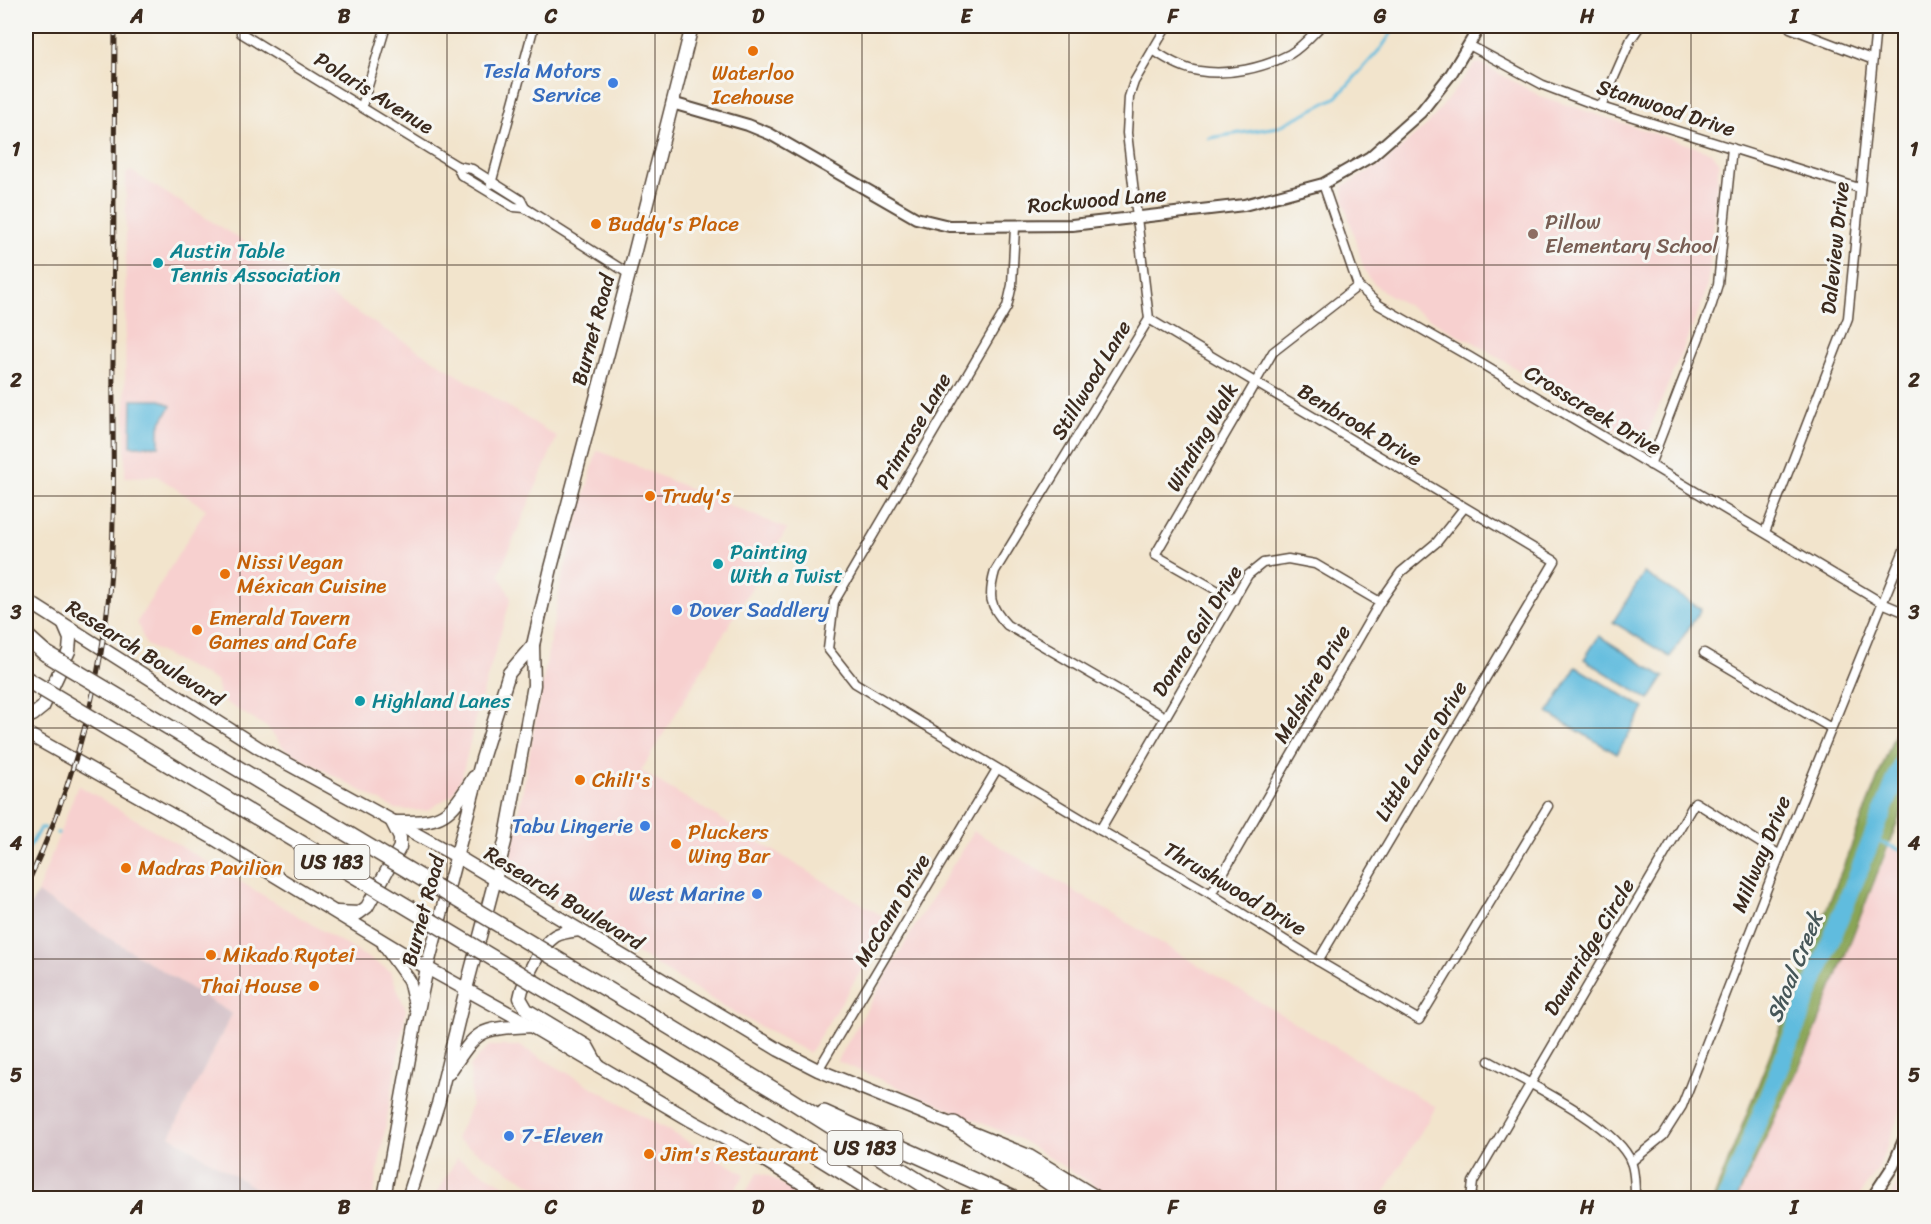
<svg xmlns="http://www.w3.org/2000/svg" width="1931" height="1224" font-family="Sriracha,sans-serif">
	<rect width="100%" height="100%" fill="#f6f6f2"/>
	<filter id="ink" filterUnits="userSpaceOnUse"><feTurbulence type="fractalNoise" baseFrequency=".0167" numOctaves="2"/><feDisplacementMap in="SourceGraphic" scale="12" xChannelSelector="R" yChannelSelector="G"/><feConvolveMatrix kernelMatrix="1 2 1 2 8 2 1 2 1" color-interpolation-filters="sRGB"/></filter>
	<filter id="wash" filterUnits="userSpaceOnUse"><feTurbulence type="fractalNoise" baseFrequency=".008" numOctaves="4" result="noise"/><feDisplacementMap in="SourceGraphic" scale="24" xChannelSelector="R" yChannelSelector="G"/><feGaussianBlur stdDeviation="1.35" result="paint"/><feColorMatrix in="noise" values="0 0 0 0 0 0 0 0 0 0 0 0 0 0 0 0 0 1.4 0 .05"/><feComposite in="paint" operator="in"/></filter>
	<g filter="url(#wash)">
		<rect width="100%" height="100%" fill="#f2e4cc"/>
		<!-- built -->
		<g fill="#f7d0cf">
			<polygon points="1480,63 1540,96 1711,152 1719,161 1708,279 1704,298 1643,445 1631,439 1470,340 1466,340 1381,290 1369,278 1363,266 1344,202 1343,186 1386,161 1429,123 1475,64"/>
			<polygon points="131,171 557,437 499,574 511,598 476,716 462,776 453,794 427,811 395,809 285,749 268,728 220,699 216,681 146,645 137,622 206,509 157,476 125,477 126,174"/>
			<polygon points="597,450 787,529 641,771 892,922 809,1053 726,1008 523,883 511,853 561,582"/>
			<polygon points="78,785 390,971 406,1010 373,1198 271,1198 170,1136 232,1014 37,893"/>
			<polygon points="974,831 1436,1107 1381,1198 1115,1198 1021,1140 837,1061 916,924"/>
			<polygon points="1889,848 1905,854 1905,1101 1878,1169 1857,1198 1737,1198 1810,1044"/>
			<polygon points="489,1046 520,1046 745,1174 730,1198 553,1198 456,1139 471,1106 470,1066"/>
			<polygon points="457,1158 527,1198 434,1198"/>
			<polygon points="1905,1166 1905,1198 1889,1198 1892,1195"/>
			<polygon points="758,1172 769,1176 804,1198 742,1198"/>
		</g>
		<!-- industrial -->
		<polygon fill="#d2bec5" points="37,893 232,1014 170,1136 271,1198 26,1198 26,915"/>
		<!-- forest -->
		<polygon fill="#89a557" stroke="#62683a" stroke-width="1.5" points="1905,708 1905,803 1810,1044 1737,1198 1714,1198"/>
		<!-- water -->
		<g fill="#60bcde" stroke="#4e737e" stroke-width="1.5">
			<polygon points="132,400 161,400 171,406 159,426 159,446 131,446"/>
			<polygon points="1644,573 1701,609 1670,657 1613,622"/>
			<polygon points="1599,636 1664,677 1649,700 1584,659"/>
			<polygon points="1576,667 1644,708 1617,754 1548,713"/>
		</g>
		<g fill="none" stroke-linecap="round" stroke-linejoin="round">
			<!-- stream -->
			<g stroke="#60bcde" stroke-width="3">
				<polyline points="1209,138 1278,127 1337,97 1382,47 1396,26"/>
				<polyline points="57,833 58,833"/>
				<polyline points="1871,839 1906,852"/>
				<polyline points="26,853 40,828 45,828"/>
			</g>
			<!-- river -->
			<polyline stroke="#60bcde" stroke-width="18" points="1727,1198 1906,754"/>
		</g>
	</g>
	<g filter="url(#ink)">
		<g fill="none" stroke-linecap="round" stroke-linejoin="round">
			<!-- minor casing -->
			<g stroke="#564638" stroke-width="11">
				<g id="minor">
					<polyline points="1790,28 1871,59"/>
					<polyline points="241,33 457,166 472,169 521,200 525,208"/>
					<polyline points="1469,45 1543,85 1601,107 1859,188"/>
					<path d="M1153,50C1166,59 1183,69 1199,71C1228,76 1264,68 1290,54C1302,47 1311,36 1321,26"/>
					<polyline points="362,106 386,26"/>
					<polyline points="1601,107 1631,39 1640,26"/>
					<polyline points="457,166 461,175 514,207 525,208 629,274"/>
					<polyline points="491,184 534,26"/>
					<polyline points="1323,184 1358,286 1379,305 1470,357 1882,603 1906,613"/>
					<polyline points="1015,227 1012,285 1007,307 834,602 828,649 855,683 1100,830 1211,894 1318,961 1419,1020 1548,806"/>
					<polyline points="1149,319 1555,561 1318,961"/>
					<polyline points="1650,465 1712,304 1718,284 1732,148"/>
					<polyline points="1765,532 1848,318 1876,26"/>
					<polyline points="1234,600 1155,555 1273,352 1358,286"/>
					<polyline points="1704,653 1831,728"/>
					<path d="M1165,717L1007,625C989,606 988,596 995,571L1149,319L1127,133L1129,97L1134,82L1167,26"/>
					<polyline points="1100,830 1248,575 1263,563 1288,559 1315,564 1380,602"/>
					<polyline points="1211,894 1380,602 1401,572 1437,542 1464,508"/>
					<path d="M1489,1061C1524,1081 1617,1125 1631,1162C1635,1172 1635,1187 1635,1198"/>
					<polyline points="818,1070 997,769"/>
					<polyline points="1631,1162 1663,1136 1682,1106 1780,855 1906,545"/>
					<polyline points="1471,1198 1473,1182 1695,802 1780,855"/>
				</g>
			</g>
			<!-- tertiary casing -->
			<g stroke="#564638" stroke-width="14">
				<g id="tertiary">
					<polyline points="672,103 748,125 770,134 916,218 949,226 1072,225 1244,205 1323,184 1370,157 1421,112 1451,74 1480,26"/>
					<polyline points="1872,1198 1893,1166 1906,1135"/>
				</g>
			</g>
			<!-- secondary casing -->
			<g stroke="#564638" stroke-width="15">
				<g id="secondary">
					<polyline points="26,600 259,748 458,857 779,1050 818,1070 1029,1156 1098,1198"/>
					<polyline points="26,716 33,715 43,707 69,651 70,639 64,625"/>
					<polyline points="26,733 213,838 427,968 514,1016 692,1121 759,1157 826,1198"/>
					<path d="M395,822C443,823 449,817 474,777"/>
					<polyline points="337,912 359,913 367,907 400,847 400,838 392,822"/>
					<path d="M579,930C571,931 561,932 555,936C541,945 523,981 520,998L527,1010L587,1046L597,1064"/>
					<polyline points="384,945 409,980 416,1009"/>
					<path d="M449,1073C479,1028 478,1029 531,1026"/>
					<polyline points="384,1198 415,1025 427,968 482,759 509,673 533,645"/>
					<polyline points="408,1198 438,1104 466,989 505,842 534,685 533,645 551,568 629,274 692,26"/>
				</g>
			</g>
			<!-- motorway casing -->
			<g stroke="#564638" stroke-width="18">
				<g id="motorway">
					<polyline points="26,636 45,653"/>
					<polyline points="657,1019 784,1096 945,1198"/>
					<polyline points="640,1046 885,1198"/>
					<polyline points="824,1113 1012,1198"/>
					<polyline points="954,1124 993,1151 1043,1178 1072,1198"/>
				</g>
			</g>
			<!-- minor -->
			<use href="#minor" stroke="#fff" stroke-width="8"/>
			<!-- tertiary -->
			<use href="#tertiary" stroke="#fff" stroke-width="10"/>
			<!-- secondary -->
			<use href="#secondary" stroke="#fff" stroke-width="12"/>
			<!-- motorway -->
			<use href="#motorway" stroke="#fff" stroke-width="15"/>
			<!-- rail casing -->
			<g stroke="#3b2a1e" stroke-width="5">
				<path id="rail" d="M26,887C71,791 101,689 110,583C116,509 112,435 113,361C113,249 114,137 115,26"/>
			</g>
			<!-- rail -->
			<use href="#rail" stroke="#f6f6f2" stroke-width="3" stroke-dasharray="9" stroke-linecap="butt"/>
			<!-- motorway-bridge casing -->
			<g stroke="#564638" stroke-width="18" stroke-linecap="butt">
				<g id="motorway-bridge">
					<polyline points="45,653 657,1019"/>
					<polyline points="26,679 640,1046"/>
				</g>
			</g>
			<!-- motorway-bridge -->
			<use href="#motorway-bridge" stroke="#fff" stroke-width="15"/>
		</g>
	</g>
	<!-- grid -->
	<path fill="none" stroke="#3b2a1e" stroke-width="1.5" stroke-opacity="0.55" d="M240,26V1198M447,26V1198M655,26V1198M862,26V1198M1069,26V1198M1276,26V1198M1484,26V1198M1691,26V1198M26,265H1906M26,496H1906M26,728H1906M26,959H1906"/>
	<!-- markers -->
	<g fill="#e8710a" stroke="#f6f6f2" stroke-width="2">
		<circle cx="753" cy="51" r="6"/>
		<circle cx="596" cy="224" r="6"/>
		<circle cx="650" cy="496" r="6"/>
		<circle cx="225" cy="574" r="6"/>
		<circle cx="197" cy="630" r="6"/>
		<circle cx="580" cy="780" r="6"/>
		<circle cx="676" cy="844" r="6"/>
		<circle cx="126" cy="868" r="6"/>
		<circle cx="211" cy="955" r="6"/>
		<circle cx="314" cy="986" r="6"/>
		<circle cx="649" cy="1154" r="6"/>
	</g>
	<g fill="#3f7fe0" stroke="#f6f6f2" stroke-width="2">
		<circle cx="613" cy="83" r="6"/>
		<circle cx="677" cy="610" r="6"/>
		<circle cx="645" cy="826" r="6"/>
		<circle cx="757" cy="894" r="6"/>
		<circle cx="509" cy="1136" r="6"/>
	</g>
	<circle fill="#8d6e63" stroke="#f6f6f2" stroke-width="2" cx="1533" cy="234" r="6"/>
	<g fill="#0f9aa8" stroke="#f6f6f2" stroke-width="2">
		<circle cx="158" cy="263" r="6"/>
		<circle cx="718" cy="564" r="6"/>
		<circle cx="360" cy="701" r="6"/>
	</g>
	<g text-anchor="middle" stroke-width="6" stroke-linejoin="round" paint-order="stroke">
		<!-- shield labels -->
		<g fill="#f6f6f2" stroke="#73675e" stroke-width="1.5">
			<rect x="294.5" y="845" width="75" height="34" rx="4.5"/>
			<rect x="827.5" y="1131" width="75" height="34" rx="4.5"/>
		</g>
		<g font-size="20" font-weight="bold" fill="#3b2a1e">
			<text x="332" y="869">US 183</text>
			<text x="865" y="1155">US 183</text>
		</g>
		<!-- shop labels -->
		<g font-size="21" fill="#366cbe" stroke="#f6f6f2" text-anchor="end">
			<text x="601" y="78">Tesla Motors<tspan x="601" dy="24">Service</tspan></text>
			<text x="689" y="617" text-anchor="start">Dover Saddlery</text>
			<text x="633" y="833">Tabu Lingerie</text>
			<text x="745" y="901">West Marine</text>
			<text x="521" y="1143" text-anchor="start">7-Eleven</text>
		</g>
		<!-- food labels -->
		<g font-size="21" fill="#c56008" stroke="#f6f6f2" text-anchor="start">
			<text x="753" y="80" text-anchor="middle">Waterloo<tspan x="753" dy="24">Icehouse</tspan></text>
			<text x="608" y="231">Buddy's Place</text>
			<text x="662" y="503">Trudy's</text>
			<text x="237" y="569">Nissi Vegan<tspan x="237" dy="24">Méxican Cuisine</tspan></text>
			<text x="209" y="625">Emerald Tavern<tspan x="209" dy="24">Games and Cafe</tspan></text>
			<text x="592" y="787">Chili's</text>
			<text x="688" y="839">Pluckers<tspan x="688" dy="24">Wing Bar</tspan></text>
			<text x="138" y="875">Madras Pavilion</text>
			<text x="223" y="962">Mikado Ryotei</text>
			<text x="302" y="993" text-anchor="end">Thai House</text>
			<text x="661" y="1161">Jim's Restaurant</text>
		</g>
		<!-- street labels -->
		<g font-size="21" fill="#3b2a1e" stroke="#f6f6f2">
			<text transform="translate(374 93) rotate(32)" y="7">Polaris Avenue</text>
			<text transform="translate(1666 108) rotate(18)" y="7">Stanwood Drive</text>
			<text transform="translate(1097 200) rotate(-5)" y="7">Rockwood Lane</text>
			<text transform="translate(1835 248) rotate(-84)" y="7">Daleview Drive</text>
			<text transform="translate(593 330) rotate(-75)" y="7">Burnet Road</text>
			<text transform="translate(1091 380) rotate(-59)" y="7">Stillwood Lane</text>
			<text transform="translate(1593 410) rotate(31)" y="7">Crosscreek Drive</text>
			<text transform="translate(1360 425) rotate(31)" y="7">Benbrook Drive</text>
			<text transform="translate(913 431) rotate(-60)" y="7">Primrose Lane</text>
			<text transform="translate(1202 437) rotate(-60)" y="7">Winding Walk</text>
			<text transform="translate(1197 631) rotate(-58)" y="7">Donna Gail Drive</text>
			<text transform="translate(145 653) rotate(32)" y="7">Research Boulevard</text>
			<text transform="translate(1312 684) rotate(-60)" y="7">Melshire Drive</text>
			<text transform="translate(1421 751) rotate(-59)" y="7">Little Laura Drive</text>
			<text transform="translate(1761 854) rotate(-68)" y="7">Millway Drive</text>
			<text transform="translate(1235 889) rotate(31)" y="7">Thrushwood Drive</text>
			<text transform="translate(564 898) rotate(31)" y="7">Research Boulevard</text>
			<text transform="translate(892 910) rotate(-59)" y="7">McCann Drive</text>
			<text transform="translate(423 911) rotate(-75)" y="7">Burnet Road</text>
			<text transform="translate(1589 947) rotate(-59)" y="7">Dawnridge Circle</text>
		</g>
		<!-- education labels -->
		<g font-size="21" fill="#785e54" stroke="#f6f6f2" text-anchor="start">
			<text x="1545" y="229">Pillow<tspan x="1545" dy="24">Elementary School</tspan></text>
		</g>
		<!-- culture labels -->
		<g font-size="21" fill="#0d838f" stroke="#f6f6f2" text-anchor="start">
			<text x="170" y="258">Austin Table<tspan x="170" dy="24">Tennis Association</tspan></text>
			<text x="730" y="559">Painting<tspan x="730" dy="24">With a Twist</tspan></text>
			<text x="372" y="708">Highland Lanes</text>
		</g>
		<!-- water labels -->
		<g font-size="22" font-style="italic" fill="#465658" stroke="#f6f6f2">
			<text transform="translate(1794 967) rotate(-68)" y="8">Shoal Creek</text>
		</g>
	</g>
	<!-- margin -->
	<rect width="1931" height="1224" fill="none" stroke="#f6f6f2" stroke-width="66"/>
	<rect x="33" y="33" width="1865" height="1158" fill="none" stroke="#3b2a1e" stroke-width="2"/>
	<g font-size="20" text-anchor="middle" font-weight="bold" fill="#3b2a1e">
		<text x="137" y="23">A</text>
		<text x="344" y="23">B</text>
		<text x="551" y="23">C</text>
		<text x="758" y="23">D</text>
		<text x="966" y="23">E</text>
		<text x="1173" y="23">F</text>
		<text x="1380" y="23">G</text>
		<text x="1587" y="23">H</text>
		<text x="1794" y="23">I</text>
		<text x="16" y="156">1</text>
		<text x="1914" y="156">1</text>
		<text x="16" y="387">2</text>
		<text x="1914" y="387">2</text>
		<text x="16" y="619">3</text>
		<text x="1914" y="619">3</text>
		<text x="16" y="850">4</text>
		<text x="1914" y="850">4</text>
		<text x="16" y="1082">5</text>
		<text x="1914" y="1082">5</text>
		<text x="137" y="1214">A</text>
		<text x="344" y="1214">B</text>
		<text x="551" y="1214">C</text>
		<text x="758" y="1214">D</text>
		<text x="966" y="1214">E</text>
		<text x="1173" y="1214">F</text>
		<text x="1380" y="1214">G</text>
		<text x="1587" y="1214">H</text>
		<text x="1794" y="1214">I</text>
	</g>
</svg>
